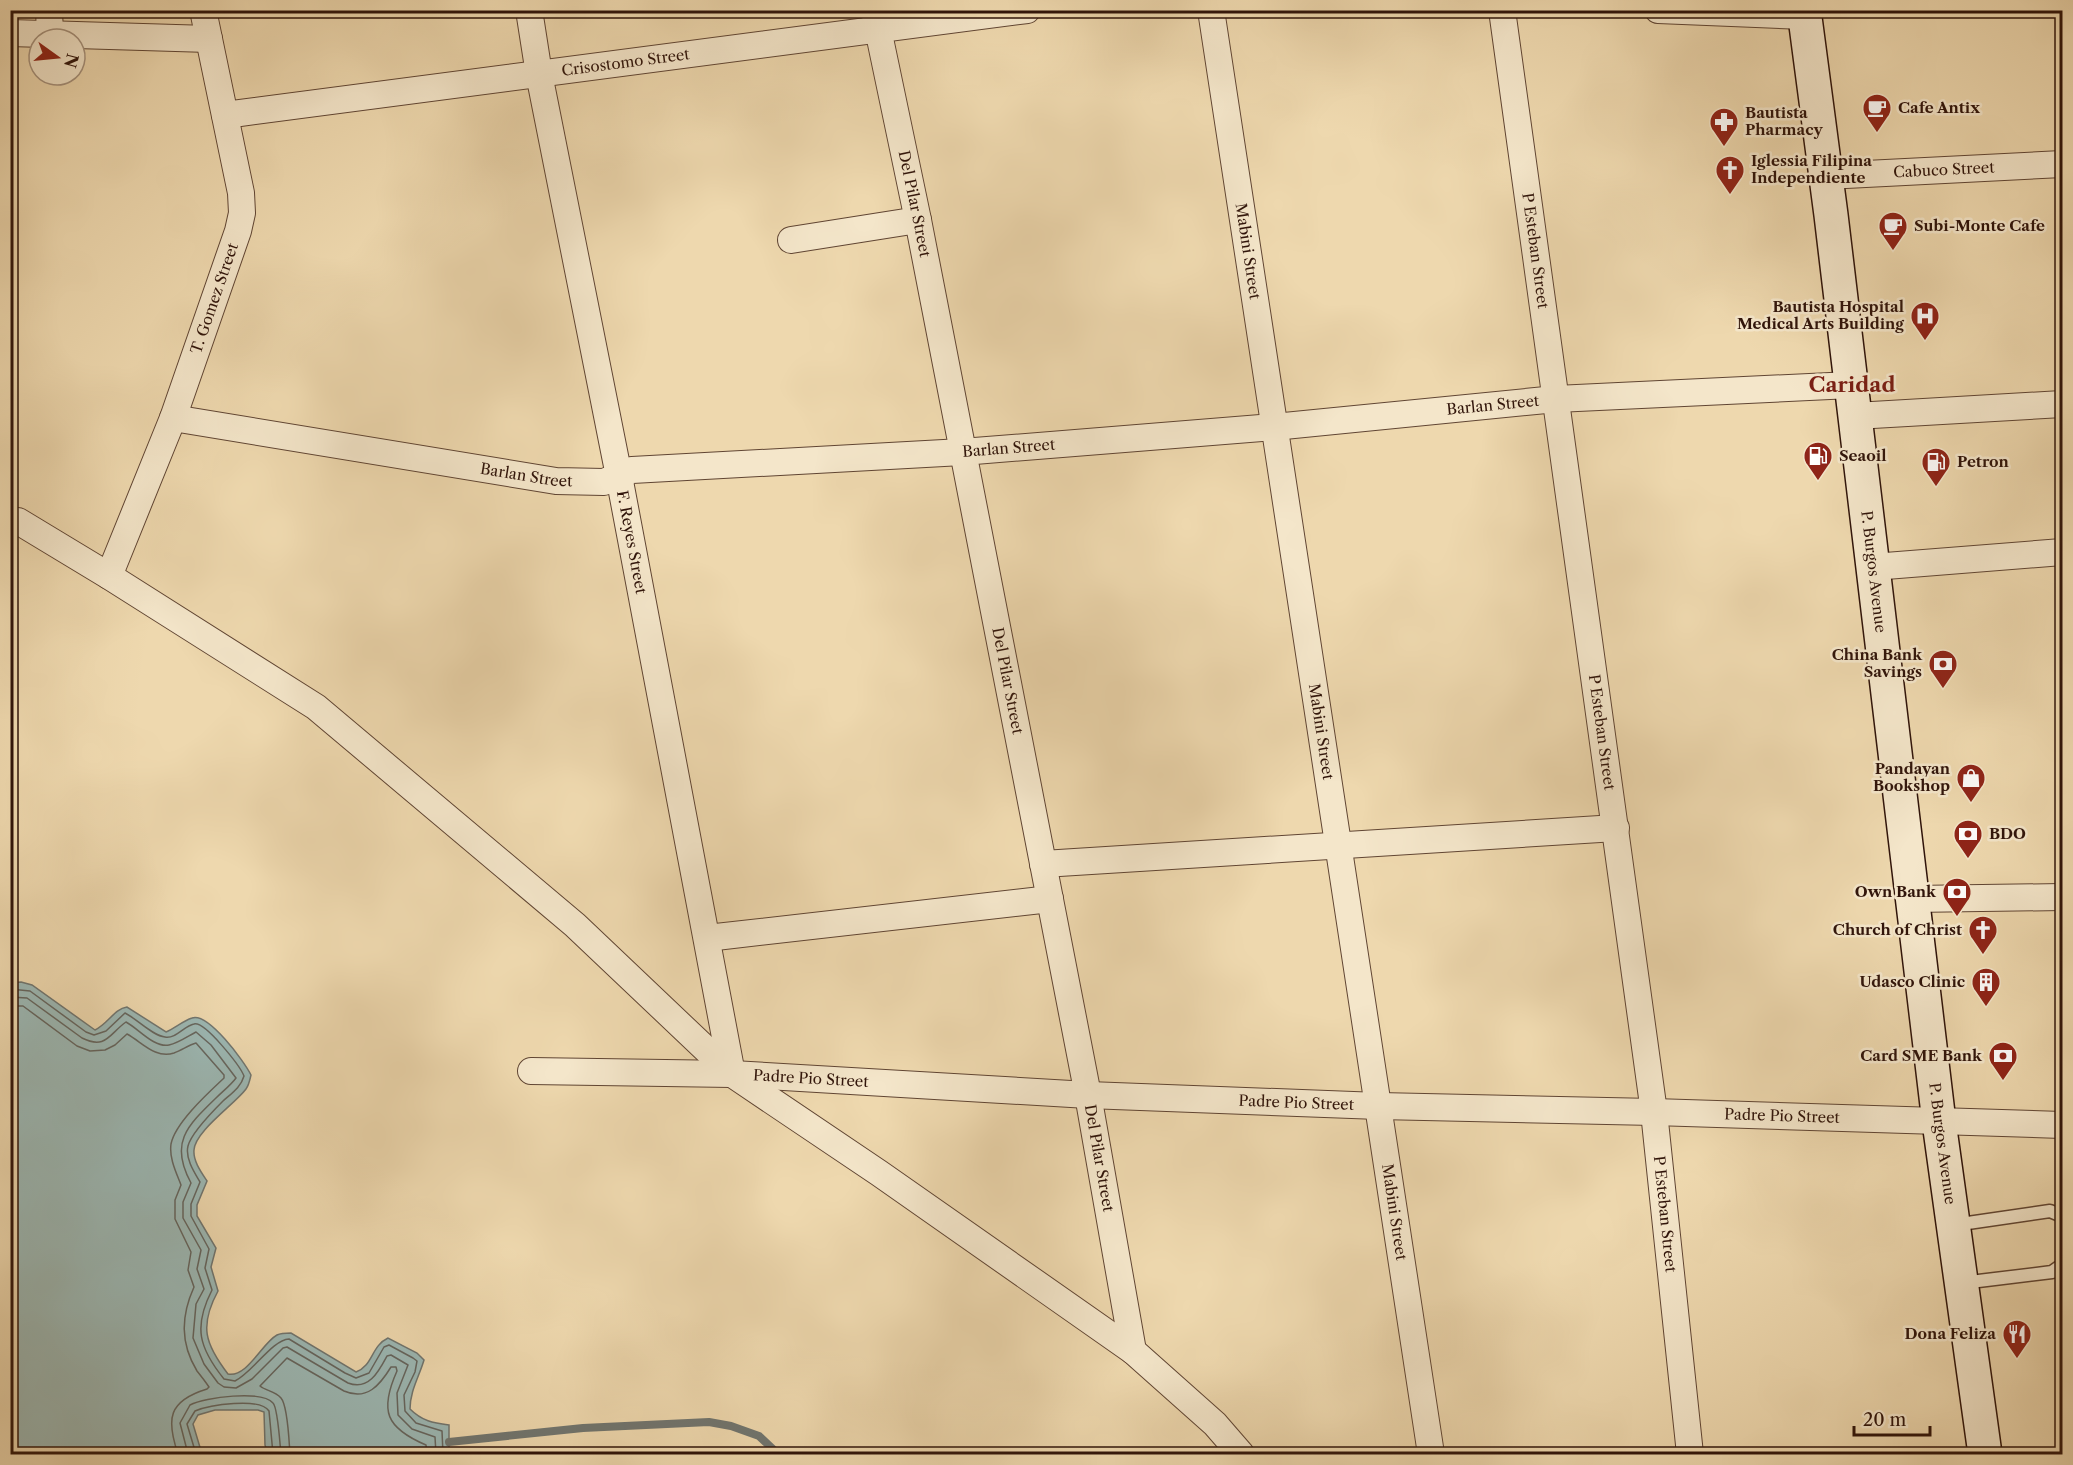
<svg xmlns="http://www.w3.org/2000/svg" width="2073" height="1465" font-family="'Libre Caslon Text',serif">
	<rect width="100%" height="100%" fill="#eed8ae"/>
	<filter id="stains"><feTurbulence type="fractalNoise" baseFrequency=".00333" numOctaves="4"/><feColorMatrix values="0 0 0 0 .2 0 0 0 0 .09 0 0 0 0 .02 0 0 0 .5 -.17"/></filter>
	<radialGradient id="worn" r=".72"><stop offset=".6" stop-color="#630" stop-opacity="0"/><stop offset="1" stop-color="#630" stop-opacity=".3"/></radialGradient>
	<!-- water -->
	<path fill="#9cb8b4" stroke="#717670" stroke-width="1.5" d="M21,982L32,985L95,1030C108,1024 114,1009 127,1007L166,1032C175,1028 183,1021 192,1018C208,1012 244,1061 251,1075C250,1079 249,1085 246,1089C235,1104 195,1131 194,1150C193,1161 201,1172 207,1181L197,1205V1216L216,1248L211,1267L218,1291C199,1326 205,1344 228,1374C247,1378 262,1343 277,1335C281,1333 286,1333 291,1333L356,1372C373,1366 371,1346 388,1338L417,1353L424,1360C419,1377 410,1391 410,1409C422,1421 433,1423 449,1425V1454H268L265,1445L264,1412L258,1410H215L198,1415L193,1424L202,1454H11L10,983Z"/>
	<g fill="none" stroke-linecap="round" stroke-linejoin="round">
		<!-- shore -->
		<g stroke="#66665f" stroke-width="1.5">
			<path d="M10,989L30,991L86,1032L94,1035L106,1031L125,1013C137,1019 153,1036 165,1037C176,1039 184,1026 194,1024C205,1021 240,1066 244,1076C241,1087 232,1093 223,1101C214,1110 191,1134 188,1146C185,1158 194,1172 200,1182L191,1204V1216L209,1249L205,1268L212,1290C193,1327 199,1348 224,1379L235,1381C253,1372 272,1340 289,1339L345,1373L356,1378L369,1373L384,1347L389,1345L413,1358L417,1361L415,1372L404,1395L405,1411L416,1423L442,1431L443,1454"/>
			<path d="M10,997L27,998L82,1038C106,1050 109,1034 126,1022C139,1029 154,1048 169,1045C179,1043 188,1036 196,1032L211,1045L236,1078C231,1085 223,1091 216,1098C187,1126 169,1143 191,1183L183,1202V1218L201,1250L197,1269L204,1289L196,1304L193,1338L204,1364L218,1383L224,1387L236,1388L252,1379L283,1348L287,1347L348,1383C369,1391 379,1371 387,1356L391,1355L408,1365L397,1393L398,1415L412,1429L435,1437L436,1454"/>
			<path d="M10,1006H23L77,1046L90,1051L105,1050L115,1045L127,1034C142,1042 155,1059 174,1053C182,1050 189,1045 196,1043L224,1075V1078C208,1093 175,1123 171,1144C169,1158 176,1172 181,1185L175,1200V1219L191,1252L188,1270L194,1287C181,1316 180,1343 197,1371C201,1376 205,1381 209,1387L207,1389C168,1401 166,1419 178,1454"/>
			<path d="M188,1454L180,1423L190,1405C205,1397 262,1390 273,1403C278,1408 280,1446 281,1454"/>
			<path d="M196,1454L187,1424L195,1411C209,1405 260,1397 269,1411L273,1454"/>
			<path d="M290,1454C289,1442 288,1406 281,1398C275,1391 266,1391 260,1386L287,1358L344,1391C367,1401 380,1385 391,1367H396L397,1371C379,1411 386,1428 426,1445L427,1454"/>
		</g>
		<!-- stream -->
		<polyline stroke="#717670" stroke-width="8" points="449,1442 583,1428 709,1422 731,1426 759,1436 778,1454"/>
		<!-- service casing -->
		<g stroke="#604533" stroke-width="15">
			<g id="service">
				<polyline points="1954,1225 2050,1211 2062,1216"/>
				<polyline points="1962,1283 2052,1272 2062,1265"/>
			</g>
		</g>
		<!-- minor casing -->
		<g stroke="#604533" stroke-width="28">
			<g id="minor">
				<polyline points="49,10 50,34"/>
				<path id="s1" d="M529,10L539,74L619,476L732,1074"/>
				<path id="s2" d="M874,10L918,220L1088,1095L1133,1351"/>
				<path id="s3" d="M1211,10L1431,1454"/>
				<path id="s4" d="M1502,10L1654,1112L1690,1454"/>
				<polyline points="1658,10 1805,16"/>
				<polyline points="10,33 209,39"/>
				<path id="s5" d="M225,115L1027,10"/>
				<path id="s6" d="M1826,176L2062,164"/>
				<polyline points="791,240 918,220"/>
				<polyline points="1855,416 2062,404"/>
				<path id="s7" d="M173,418L556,481L604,482L632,470L962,452L1274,427L1556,399L1851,385"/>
				<polyline points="18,521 109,576 316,707 575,925 732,1074 879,1173 1133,1351 1215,1424 1241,1454"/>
				<polyline points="1873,567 2062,552"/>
				<path id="s8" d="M109,576L173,418L238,231L242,213L241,193L203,10"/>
				<polyline points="1043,864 1616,828"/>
				<polyline points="1912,899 2062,897"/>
				<polyline points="707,938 1050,899"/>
				<path id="s9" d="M531,1071L732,1074L1088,1095L1379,1106L1654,1112L2062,1125"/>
			</g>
		</g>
		<!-- secondary casing -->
		<g stroke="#30140a" stroke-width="36">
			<g id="secondary">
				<path id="s10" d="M1804,10L1831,215L1939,1122L1985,1454"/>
			</g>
		</g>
		<!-- service -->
		<use href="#service" stroke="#f4e6ca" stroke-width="12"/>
		<!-- minor -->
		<use href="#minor" stroke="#f4e6ca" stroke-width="26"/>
		<!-- secondary -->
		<use href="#secondary" stroke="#f4e6ca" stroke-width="33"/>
	</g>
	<!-- icons -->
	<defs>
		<g id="cafe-pin" transform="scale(1.5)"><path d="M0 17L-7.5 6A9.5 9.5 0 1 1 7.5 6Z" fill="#8f2418" stroke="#f4e6ca"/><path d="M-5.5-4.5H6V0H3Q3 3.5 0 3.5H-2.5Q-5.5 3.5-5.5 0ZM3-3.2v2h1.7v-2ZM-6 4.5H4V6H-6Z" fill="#fff"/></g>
		<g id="pharmacy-pin" transform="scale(1.5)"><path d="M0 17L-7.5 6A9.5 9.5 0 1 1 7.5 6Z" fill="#8f2418" stroke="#f4e6ca"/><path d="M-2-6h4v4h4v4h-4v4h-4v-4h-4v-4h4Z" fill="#fff"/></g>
		<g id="church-pin" transform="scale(1.5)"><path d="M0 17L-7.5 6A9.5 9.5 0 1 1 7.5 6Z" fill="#8f2418" stroke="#f4e6ca"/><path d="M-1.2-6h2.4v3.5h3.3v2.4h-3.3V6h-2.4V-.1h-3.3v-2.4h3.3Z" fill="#fff"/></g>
		<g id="hospital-pin" transform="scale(1.5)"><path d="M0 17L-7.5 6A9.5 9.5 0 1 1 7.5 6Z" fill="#8f2418" stroke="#f4e6ca"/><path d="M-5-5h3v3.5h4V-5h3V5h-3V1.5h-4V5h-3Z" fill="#fff"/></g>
		<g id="fuel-pin" transform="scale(1.5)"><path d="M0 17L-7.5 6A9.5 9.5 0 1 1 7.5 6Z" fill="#8f2418" stroke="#f4e6ca"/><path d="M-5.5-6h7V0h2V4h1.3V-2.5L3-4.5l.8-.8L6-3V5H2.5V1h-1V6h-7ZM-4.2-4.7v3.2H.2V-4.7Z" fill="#fff"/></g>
		<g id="bank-pin" transform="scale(1.5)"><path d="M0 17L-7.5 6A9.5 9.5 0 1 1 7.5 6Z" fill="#8f2418" stroke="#f4e6ca"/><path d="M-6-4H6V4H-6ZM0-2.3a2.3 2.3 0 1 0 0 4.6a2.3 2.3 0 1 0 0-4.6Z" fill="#fff"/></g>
		<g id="shop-pin" transform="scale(1.5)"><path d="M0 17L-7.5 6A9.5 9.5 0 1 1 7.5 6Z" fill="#8f2418" stroke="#f4e6ca"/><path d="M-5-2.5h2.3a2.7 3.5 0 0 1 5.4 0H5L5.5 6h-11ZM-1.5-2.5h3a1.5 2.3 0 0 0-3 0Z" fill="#fff"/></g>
		<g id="building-pin" transform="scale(1.5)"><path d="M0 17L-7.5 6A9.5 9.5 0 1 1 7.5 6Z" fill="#8f2418" stroke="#f4e6ca"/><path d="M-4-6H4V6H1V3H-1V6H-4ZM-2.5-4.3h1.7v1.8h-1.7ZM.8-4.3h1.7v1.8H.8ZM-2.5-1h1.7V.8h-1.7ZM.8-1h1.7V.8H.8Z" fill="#fff"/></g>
		<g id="restaurant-pin" transform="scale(1.5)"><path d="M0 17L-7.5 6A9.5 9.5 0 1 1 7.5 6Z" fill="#8f2418" stroke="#f4e6ca"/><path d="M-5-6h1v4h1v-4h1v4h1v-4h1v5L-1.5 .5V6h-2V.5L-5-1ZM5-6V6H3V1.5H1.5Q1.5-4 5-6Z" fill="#fff"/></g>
	</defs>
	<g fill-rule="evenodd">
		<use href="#cafe-pin" x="1877" y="108"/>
		<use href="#pharmacy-pin" x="1724" y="122"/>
		<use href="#church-pin" x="1730" y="170"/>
		<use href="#cafe-pin" x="1893" y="226"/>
		<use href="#hospital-pin" x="1925" y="316"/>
		<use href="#fuel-pin" x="1818" y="456"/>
		<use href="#fuel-pin" x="1936" y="462"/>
		<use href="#bank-pin" x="1943" y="664"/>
		<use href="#shop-pin" x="1971" y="778"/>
		<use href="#bank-pin" x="1968" y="834"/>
		<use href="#bank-pin" x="1957" y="892"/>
		<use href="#church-pin" x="1983" y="930"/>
		<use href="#building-pin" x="1986" y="982"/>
		<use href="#bank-pin" x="2003" y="1056"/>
		<use href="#restaurant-pin" x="2017" y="1334"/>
	</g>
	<g text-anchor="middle" stroke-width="5" stroke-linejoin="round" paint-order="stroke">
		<!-- street labels -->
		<g font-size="15" fill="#30140a" stroke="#f4e6ca">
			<text dy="5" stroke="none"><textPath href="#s5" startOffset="404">Crisostomo Street</textPath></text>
			<text dy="5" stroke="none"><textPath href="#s6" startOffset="118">Cabuco Street</textPath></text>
			<text dy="5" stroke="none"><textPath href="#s2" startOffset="198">Del Pilar Street</textPath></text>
			<text dy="5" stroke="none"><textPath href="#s4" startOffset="243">P Esteban Street</textPath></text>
			<text dy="5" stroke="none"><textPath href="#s3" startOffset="244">Mabini Street</textPath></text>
			<text dy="5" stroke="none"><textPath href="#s8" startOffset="297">T. Gomez Street</textPath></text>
			<text dy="5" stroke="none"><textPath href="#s7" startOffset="1330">Barlan Street</textPath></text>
			<text dy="5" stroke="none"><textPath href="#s7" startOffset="844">Barlan Street</textPath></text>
			<text dy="5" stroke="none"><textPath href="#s7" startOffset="358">Barlan Street</textPath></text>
			<text dy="5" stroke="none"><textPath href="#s1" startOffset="542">F. Reyes Street</textPath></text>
			<text dy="5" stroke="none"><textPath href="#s10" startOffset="566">P. Burgos Avenue</textPath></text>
			<text dy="5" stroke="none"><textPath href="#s2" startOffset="684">Del Pilar Street</textPath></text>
			<text dy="5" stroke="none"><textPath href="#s3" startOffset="730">Mabini Street</textPath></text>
			<text dy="5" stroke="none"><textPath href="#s4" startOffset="729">P Esteban Street</textPath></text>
			<text dy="5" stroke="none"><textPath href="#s9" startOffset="280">Padre Pio Street</textPath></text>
			<text dy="5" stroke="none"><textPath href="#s9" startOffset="766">Padre Pio Street</textPath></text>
			<text dy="5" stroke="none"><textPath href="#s9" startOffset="1252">Padre Pio Street</textPath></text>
			<text dy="5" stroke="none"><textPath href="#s10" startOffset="1142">P. Burgos Avenue</textPath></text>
			<text dy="5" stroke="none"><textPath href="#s2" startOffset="1170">Del Pilar Street</textPath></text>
			<text dy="5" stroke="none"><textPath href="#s3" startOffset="1216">Mabini Street</textPath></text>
			<text dy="5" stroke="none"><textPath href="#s4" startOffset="1215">P Esteban Street</textPath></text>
		</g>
		<!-- poi labels -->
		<g font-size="15" font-weight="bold" fill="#30140a" stroke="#f4e6ca" text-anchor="end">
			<text x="1898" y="113" text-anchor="start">Cafe Antix</text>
			<text x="1745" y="118" text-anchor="start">Bautista<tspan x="1745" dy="17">Pharmacy</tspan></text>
			<text x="1751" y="166" text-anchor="start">Iglessia Filipina<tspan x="1751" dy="17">Independiente</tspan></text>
			<text x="1914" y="231" text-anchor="start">Subi-Monte Cafe</text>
			<text x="1904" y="312">Bautista Hospital<tspan x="1904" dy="17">Medical Arts Building</tspan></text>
			<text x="1839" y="461" text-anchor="start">Seaoil</text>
			<text x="1957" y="467" text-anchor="start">Petron</text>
			<text x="1922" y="660">China Bank<tspan x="1922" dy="17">Savings</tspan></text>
			<text x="1950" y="774">Pandayan<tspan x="1950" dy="17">Bookshop</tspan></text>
			<text x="1989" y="839" text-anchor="start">BDO</text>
			<text x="1936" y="897">Own Bank</text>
			<text x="1962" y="935">Church of Christ</text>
			<text x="1965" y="987">Udasco Clinic</text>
			<text x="1982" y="1061">Card SME Bank</text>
			<text x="1996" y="1339">Dona Feliza</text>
		</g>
		<!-- district labels -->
		<g font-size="21" font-weight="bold" fill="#7a1f14" stroke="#f4e6ca">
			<text x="1852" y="392">Caridad</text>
		</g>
	</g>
	<!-- margin -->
	<rect width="2073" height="1465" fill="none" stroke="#eed8ae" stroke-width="36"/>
	<rect x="12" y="12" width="2049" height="1441" fill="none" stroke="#30140a" stroke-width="3"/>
	<rect x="18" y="18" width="2037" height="1429" fill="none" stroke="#30140a" stroke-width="1.5"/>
	<!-- north arrow -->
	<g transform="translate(57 57) rotate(105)"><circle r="28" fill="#f4e6ca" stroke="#a6927d" stroke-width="1.5"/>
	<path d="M0-4.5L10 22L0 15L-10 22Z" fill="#8f2418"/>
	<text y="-9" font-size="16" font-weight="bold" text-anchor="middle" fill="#30140a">N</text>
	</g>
	<!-- scale -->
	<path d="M1854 1426v9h76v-9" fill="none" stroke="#30140a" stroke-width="3"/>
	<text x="1863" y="1426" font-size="18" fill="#30140a" stroke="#f4e6ca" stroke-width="4.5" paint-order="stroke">20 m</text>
	<rect width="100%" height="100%" filter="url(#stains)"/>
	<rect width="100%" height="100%" fill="url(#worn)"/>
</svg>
